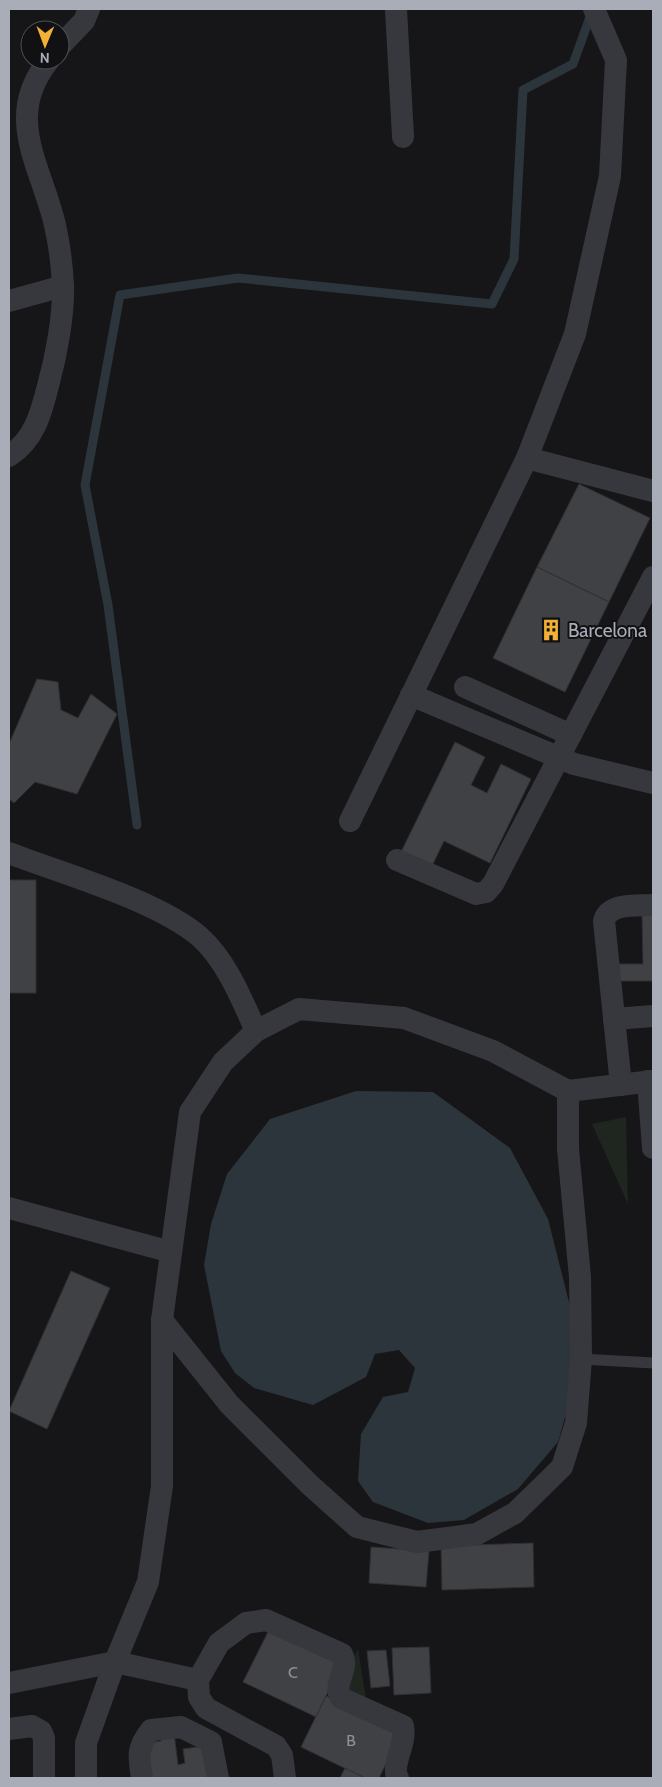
<svg xmlns="http://www.w3.org/2000/svg" width="662" height="1787" font-family="Cabin,sans-serif">
	<rect width="100%" height="100%" fill="#161618"/>
	<!-- green -->
	<g fill="#1e261f">
		<polygon points="626,1117 628,1204 592,1124"/>
		<polygon points="358,1649 366,1699 339,1686"/>
	</g>
	<!-- water -->
	<polygon fill="#2c353c" points="356,1091 433,1092 510,1148 548,1219 576,1330 572,1393 558,1442 518,1489 464,1520 428,1523 373,1502 358,1481 361,1434 383,1397 408,1392 415,1368 399,1350 375,1354 366,1377 313,1405 254,1388 235,1373 221,1351 204,1265 211,1224 227,1174 270,1119"/>
	<g fill="none" stroke-linecap="round" stroke-linejoin="round">
		<!-- stream -->
		<polyline stroke="#2c353c" stroke-width="9" points="137,825 108,605 85,485 120,295 238,278 492,304 514,259 523,90 573,64 591,14"/>
	</g>
	<!-- building -->
	<g fill="#404145" stroke="#303034">
		<polygon points="579,484 650,518 609,602 537,567"/>
		<polygon points="537,567 609,602 565,692 493,658"/>
		<polygon points="37,679 58,682 61,710 78,718 91,694 117,714 77,794 35,782 14,803 9,799 9,744"/>
		<polygon points="455,742 485,757 471,785 487,793 501,764 531,779 490,863 444,841 430,870 399,856"/>
		<rect x="9" y="880" width="27" height="113"/>
		<polygon points="653,913 653,981 616,981 616,964 643,964 642,914"/>
		<polygon points="71,1271 110,1288 47,1429 9,1411"/>
		<polygon points="533,1543 534,1587 442,1590 441,1546"/>
		<polygon points="371,1547 429,1551 426,1587 369,1583"/>
		<polygon points="271,1626 343,1661 316,1717 243,1682"/>
		<polygon points="429,1647 431,1693 394,1695 392,1648"/>
		<polygon points="386,1650 390,1686 371,1688 367,1651"/>
		<polygon points="326,1696 401,1732 379,1778 365,1778 301,1747"/>
		<polygon points="174,1733 178,1765 185,1763 183,1749 204,1746 208,1778 147,1778 148,1743 161,1741 160,1735"/>
		<polygon points="345,1768 365,1778 340,1778"/>
	</g>
	<g fill="none" stroke-linecap="round" stroke-linejoin="round">
		<!-- service -->
		<polyline stroke="#37383d" stroke-width="11" points="581,1359 653,1363"/>
		<!-- minor -->
		<g stroke="#37383d" stroke-width="22">
			<polyline points="396,9 403,137"/>
			<polyline points="60,46 84,21 89,9"/>
			<polyline points="9,301 63,286"/>
			<path d="M9,456C34,440 41,414 48,386C56,357 64,315 63,285C62,265 59,243 55,225C41,165 3,117 49,60"/>
			<polyline points="527,458 575,334 610,176 616,60 594,9"/>
			<polyline points="465,687 571,735"/>
			<polyline points="411,695 574,764 653,783"/>
			<polyline points="350,821 527,458 653,491"/>
			<path d="M9,853C63,874 157,900 200,937C226,960 242,1000 256,1031"/>
			<polyline points="397,860 476,894 486,892 493,884 653,577"/>
			<polyline points="614,1019 653,1016"/>
			<polyline points="648,1081 653,1148"/>
			<path d="M621,1085L604,921C609,902 637,906 653,905"/>
			<polyline points="9,1208 171,1252"/>
			<polyline points="162,1320 229,1404 310,1485 357,1527 417,1542 477,1534 515,1513 562,1467 576,1423 581,1359 580,1277 568,1149 568,1091"/>
			<polyline points="9,1683 115,1662 148,1582 162,1486 162,1320 190,1112 223,1062 256,1031 299,1009 404,1018 493,1051 568,1091 653,1081"/>
			<polyline points="9,1729 32,1726 41,1731 44,1738 44,1778"/>
			<polyline points="86,1778 86,1743 115,1662 198,1680"/>
			<path d="M142,1778C139,1756 136,1749 151,1730L181,1727L211,1742L218,1778"/>
			<path d="M285,1778L282,1755L276,1746L206,1708L199,1697L198,1680L219,1643L246,1623L266,1620L342,1654C350,1670 332,1683 341,1698L403,1726C407,1745 390,1765 398,1778"/>
		</g>
	</g>
	<!-- icons -->
	<defs>
		<g id="building-bare" transform="scale(1.725)"><path d="M-4-6H4V6H1V3H-1V6H-4ZM-2.5-4.3h1.7v1.8h-1.7ZM.8-4.3h1.7v1.8H.8ZM-2.5-1h1.7V.8h-1.7ZM.8-1h1.7V.8H.8Z" fill="#f2b134" stroke="#111113" stroke-width="2.5" paint-order="stroke"/></g>
	</defs>
	<g fill-rule="evenodd">
		<use href="#building-bare" x="551" y="630"/>
	</g>
	<g text-anchor="middle" stroke-width="4" stroke-linejoin="round" paint-order="stroke">
		<!-- number labels -->
		<g font-size="16" fill="#8e929b">
			<text x="293" y="1678">C</text>
			<text x="351" y="1746">B</text>
		</g>
		<!-- poi labels -->
		<g font-size="19" fill="#a8adb8" stroke="#111113" text-anchor="start">
			<text x="568" y="637">Barcelona</text>
		</g>
	</g>
	<!-- border -->
	<rect width="662" height="1787" fill="none" stroke="#a8adb8" stroke-width="20"/>
	<!-- north arrow -->
	<g transform="translate(45 45) rotate(181)"><circle r="24" fill="#111113" stroke="#4d4f55"/>
	<path d="M0-4L9 19L0 12L-9 19Z" fill="#f2b134"/>
	<text y="-8" font-size="14" font-weight="bold" text-anchor="middle" fill="#a8adb8">N</text>
	</g>
</svg>
